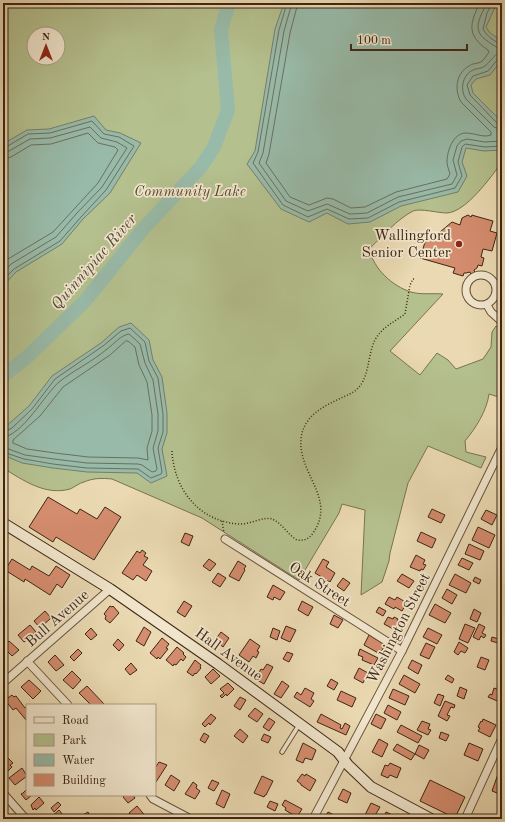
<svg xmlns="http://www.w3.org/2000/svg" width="505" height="822" font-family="'Old Standard TT',serif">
	<rect width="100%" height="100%" fill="#ead9b2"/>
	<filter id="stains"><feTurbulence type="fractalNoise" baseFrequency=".005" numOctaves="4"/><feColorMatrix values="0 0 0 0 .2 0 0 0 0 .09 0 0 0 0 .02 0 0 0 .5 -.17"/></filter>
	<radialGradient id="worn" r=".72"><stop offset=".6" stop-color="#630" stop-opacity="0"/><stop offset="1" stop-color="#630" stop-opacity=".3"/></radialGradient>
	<!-- green -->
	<path fill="#b4c08e" stroke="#797351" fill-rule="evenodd" d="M3,3H502V162C491,177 466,212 447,213C438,213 420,208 413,211C396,220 383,236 369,249C374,269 392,286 411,292C421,295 433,293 443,294L390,351L420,375L437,353L448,360L456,369L483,359L491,347L492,332L496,326L502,332V398L489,394C487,410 476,428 465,441L466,452L486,457L481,468L428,446L408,483L390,553L389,561L382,582L361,595L365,510L342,504L339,513L299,580L202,518L112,479C102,478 93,478 84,482C79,483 75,487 70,489C45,496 23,480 3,468ZM34,34H58V58H34Z"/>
	<!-- water -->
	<g fill="#98baa8" stroke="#747f6d">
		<polygon points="284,3 497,3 486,27 490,33 502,41 502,60 490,75 476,79 471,85 473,93 502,122 502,147 501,150 484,151 466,148 462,162 467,176 458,192 401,206 370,222 348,224 327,213 309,222 281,209 247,164 255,151 275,29"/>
		<polygon points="94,116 106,130 120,133 141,143 110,193 83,219 62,244 16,272 3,286 3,144 27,130 49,129"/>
		<polygon points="131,323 149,340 153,360 162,377 167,413 167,433 162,449 167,476 151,483 137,473 87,472 53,468 22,463 3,455 3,429 29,406 52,376 101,343 119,327"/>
	</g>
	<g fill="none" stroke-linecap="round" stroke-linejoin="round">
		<!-- shore -->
		<g stroke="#6b705e" stroke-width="1">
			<polyline points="287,3 279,30 258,152 253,163 283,205 308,217 327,209 349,219 368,218 399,202 455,188 462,176 458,162 462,147 465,144 485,147 502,146"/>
			<polyline points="292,3 284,31 263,153 259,163 286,201 308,211 327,204 350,214 367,213 398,197 452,184 457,175 453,160 457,146 461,141 467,139 485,142 502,141"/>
			<path d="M298,3L290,33L269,154L266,163L290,197L309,205L327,198L333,199L351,208L365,207L396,192L447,179L450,174C449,170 447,166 447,162C447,151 453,133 466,133C475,133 483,138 491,135V132L461,102C454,90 456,73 469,66C472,63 477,64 481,62C484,60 487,55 489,52L488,50C467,36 469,24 480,3"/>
			<path d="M487,3C472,31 475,34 501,50L502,49"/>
			<path d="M492,3L487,13L483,29C487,36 494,42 502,44"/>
			<path d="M502,52L501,51C492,57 492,60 485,66C482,69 475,68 471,71C462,77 460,90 466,99L494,127L502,130"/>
			<polyline points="502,58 498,59 488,71 473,76 467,85 470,95 498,124 502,125"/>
			<polyline points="3,148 6,147 28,134 50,133 92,121 104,134 119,137 134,146 106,190 81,217 60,241 14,269 3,280"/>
			<polyline points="3,153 9,151 30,139 50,138 90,127 101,138 117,142 127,148 102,187 77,213 56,237 11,264 3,273"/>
			<polyline points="3,159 11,157 31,145 51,144 88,133 98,143 115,147 118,150 98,183 53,232 8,259 3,264"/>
			<polygon points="126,341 128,341 135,347 139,365 147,382 152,415 152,431 147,448 148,460 138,458 88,457 55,453 27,449 13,443 13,440 40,416 63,387 110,355"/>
			<polyline points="3,432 6,431 12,428 32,409 55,379 103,346 121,331 130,328 145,342 149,361 158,378 163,414 163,432 158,448 162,472 161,474 151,478 138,469 87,468 53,464 24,459 3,452"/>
			<path d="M3,437C22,436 45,394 59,382C74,370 92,362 107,349C114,344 121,335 129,334L140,344L145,363L153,380L158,414V431L153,448L157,469L156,471L152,472L142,465L138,464L87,463L54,459L25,455L3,447"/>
		</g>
		<!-- river -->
		<polyline stroke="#98baa8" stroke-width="14" points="3,376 27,357 85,301 143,229 201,167 214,147 228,110 221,30 229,3"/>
	</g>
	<!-- building -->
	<g fill="#d58d6f" stroke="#3e2614">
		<polygon points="468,215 471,217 472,215 475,216 493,221 490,231 497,233 492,251 483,249 481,257 484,258 482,266 478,265 477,268 474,270 475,273 471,275 470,272 466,273 464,273 463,276 453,273 455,268 420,258 426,239 429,240 430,237 438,239 440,232 452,222 460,225 462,218"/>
		<polygon points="48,497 77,514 80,509 97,519 105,507 121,517 94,560 56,537 53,542 29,527"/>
		<polygon points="432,509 445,515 441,523 428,517"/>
		<polygon points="486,510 497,515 492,525 481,519"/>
		<polygon points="478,527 495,535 489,548 472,540"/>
		<polygon points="421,532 436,539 432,548 417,541"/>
		<polygon points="185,533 193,536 189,546 181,542"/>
		<polygon points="469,544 484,551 480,560 465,554"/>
		<polygon points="142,550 146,553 144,556 148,558 143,565 152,571 146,581 137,575 133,580 122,573 137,551 140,553"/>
		<polygon points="416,555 425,560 423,564 426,565 423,570 421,569 420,571 410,567"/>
		<polygon points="462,558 473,563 469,570 458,565"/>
		<polygon points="12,559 30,570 32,566 49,576 56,566 70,575 62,588 57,584 50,595 25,579 24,582 5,570"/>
		<polygon points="209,559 216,564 210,571 203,566"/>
		<polygon points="323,559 329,562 326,567 335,573 330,582 315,573"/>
		<polygon points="238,561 246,566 244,569 245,570 239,581 229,576"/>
		<polygon points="218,573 226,578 220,587 212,582"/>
		<polygon points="402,574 414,581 409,588 397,581"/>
		<polygon points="455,574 471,583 466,593 449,585"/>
		<polygon points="475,577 481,580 479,584 473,581"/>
		<polygon points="343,578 350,583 344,591 337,586"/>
		<polygon points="502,580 502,592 498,590"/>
		<polygon points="273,585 285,592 280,600 274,597 273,600 267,597"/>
		<polygon points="447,589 457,595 452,604 442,598"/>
		<polygon points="389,597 395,600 397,597 407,603 402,611 395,607 394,609 385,604"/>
		<polygon points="184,601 192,606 185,617 177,612"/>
		<polygon points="302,601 313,607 308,616 298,610"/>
		<polygon points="435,604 451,613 445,623 429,615"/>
		<polygon points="110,606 112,607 113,606 119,613 110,623 105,619 106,616 104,614"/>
		<polygon points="379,607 386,611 383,616 376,612"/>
		<polygon points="474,609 481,613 477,622 470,619"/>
		<polygon points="45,611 51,618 40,628 34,621"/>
		<polygon points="334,615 343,620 338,628 330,624"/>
		<polygon points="388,617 393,619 394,617 398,619 397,621 401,624 397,631 384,624"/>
		<polygon points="465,624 475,628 468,643 459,639"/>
		<polygon points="479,624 485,627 482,633 486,635 484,638 481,636 479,640 473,637"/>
		<polygon points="30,625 36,632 24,642 18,635"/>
		<polygon points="286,626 296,630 290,642 281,638"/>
		<polygon points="144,627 151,632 144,646 136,641"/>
		<polygon points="91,628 97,635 91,640 85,634"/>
		<polygon points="273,628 280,631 277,640 270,637"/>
		<polygon points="428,628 442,635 437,644 423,637"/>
		<polygon points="221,632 229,638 223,647 215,640"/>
		<polygon points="369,635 385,645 380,654 364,645"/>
		<polygon points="492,637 499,639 498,643 491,641"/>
		<polygon points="162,638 169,644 166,648 168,649 160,659 158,657 157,659 150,653"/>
		<polygon points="118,639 124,645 119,651 113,645"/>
		<polygon points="250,639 260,646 257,651 259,652 256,658 253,656 249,662 239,655"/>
		<polygon points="9,641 19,650 12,656 3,647"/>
		<polygon points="459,642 468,648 465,653 461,651 458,655 454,652"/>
		<polygon points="426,643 435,647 429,659 420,655"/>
		<polygon points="177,647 184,653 183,654 186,657 183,661 181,659 176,665 174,664 173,666 166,660"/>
		<polygon points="78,649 82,653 74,661 70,657"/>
		<polygon points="360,649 378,658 374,665 362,660 363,657 358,655"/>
		<polygon points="287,652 293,654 289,662 283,659"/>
		<polygon points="55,655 64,665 56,671 48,662"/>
		<polygon points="481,657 489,660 485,670 477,667"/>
		<polygon points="195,660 201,665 200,667 201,668 196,674 195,673 193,676 187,672"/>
		<polygon points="412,660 422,665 418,674 408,668"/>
		<polygon points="131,663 137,670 130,675 125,669"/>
		<polygon points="267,664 273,667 264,684 257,680 260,676 258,674 261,669 263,670"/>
		<polygon points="359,668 368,673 363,683 354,678"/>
		<polygon points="213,669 220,676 211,684 205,677"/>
		<polygon points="72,671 81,680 73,689 63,680"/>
		<polygon points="404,675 420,684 415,693 399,684"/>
		<polygon points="448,675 454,679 452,683 445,679"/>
		<polygon points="501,677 502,678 502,689 497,687"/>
		<polygon points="331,679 338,683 334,690 327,686"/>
		<polygon points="29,680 41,691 33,699 21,687"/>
		<polygon points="282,681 289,686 281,698 274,694"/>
		<polygon points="228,683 234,689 227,696 226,694 222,698 220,696 224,693 220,689"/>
		<polygon points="87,686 105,705 91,705 79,693"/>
		<polygon points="460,687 467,690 464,699 457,696"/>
		<polygon points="305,688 314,693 311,699 314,701 310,707 294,697 297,692 301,695"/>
		<polygon points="494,688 502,691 502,703 488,697 490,694 492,695"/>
		<polygon points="393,689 409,696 405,705 389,698"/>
		<polygon points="341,691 356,698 352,707 337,700"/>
		<polygon points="438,694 444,696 440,706 434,703"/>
		<polygon points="12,695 14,697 16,696 25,708 27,707 26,720 16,708 13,710 5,700"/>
		<polygon points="240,697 246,700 240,710 234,706"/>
		<polygon points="445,701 455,705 454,708 451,707 447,715 450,716 447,721 438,716"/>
		<polygon points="388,705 401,712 397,720 384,713"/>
		<polygon points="3,707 8,713 3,718"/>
		<polygon points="255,708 263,714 257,722 248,716"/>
		<polygon points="211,714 216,718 210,725 209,723 205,727 202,724"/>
		<polygon points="321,714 341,725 340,728 342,729 345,723 350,726 346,735 317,722"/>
		<polygon points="376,714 386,719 381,729 371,724"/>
		<polygon points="269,718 275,722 269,731 263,727"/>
		<polygon points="483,719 496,725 490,737 478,731 480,728 478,727 481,721 482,722"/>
		<polygon points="422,721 430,724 428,729 431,730 428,735 417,730"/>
		<polygon points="401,725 422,736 418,743 397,732"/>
		<polygon points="240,729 248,736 243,743 234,736"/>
		<polygon points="441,732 449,735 446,741 439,738"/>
		<polygon points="204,733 209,736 205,743 200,740"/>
		<polygon points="264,734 271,737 268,743 261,740"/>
		<polygon points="379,739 388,744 382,757 372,752"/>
		<polygon points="303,743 316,750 312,760 305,758 303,763 296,760"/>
		<polygon points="469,743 483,749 478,761 464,755"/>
		<polygon points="397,744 415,754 419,745 429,750 424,759 415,754 411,760 393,750"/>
		<polygon points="7,757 13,763 10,765 12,767 4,775 3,774 3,761"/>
		<polygon points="159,762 167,765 156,782 155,781 155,768"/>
		<polygon points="390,763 401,768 397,778 390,775 388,778 381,775 385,765 388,766"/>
		<polygon points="22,768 27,776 15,785 9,778"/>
		<polygon points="302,774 305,776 306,774 316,780 310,791 301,785 301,784 297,781"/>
		<polygon points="498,774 502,775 502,795 492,791"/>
		<polygon points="171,775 180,781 174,791 165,785"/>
		<polygon points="262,776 273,781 266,795 265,795 264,797 254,793"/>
		<polygon points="212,780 219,783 214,791 208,788"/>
		<polygon points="430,780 465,797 455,818 420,801"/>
		<polygon points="193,782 197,785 196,788 200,791 195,799 185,794"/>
		<polygon points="27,789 27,795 32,795 26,800 21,794 23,793"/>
		<polygon points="343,789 351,793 347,803 338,799"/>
		<polygon points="222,790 230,794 224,808 216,804"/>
		<polygon points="125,795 133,795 135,798 128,803 123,797"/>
		<polygon points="39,797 44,803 36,810 35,808 33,810 31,805"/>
		<polygon points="285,800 302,809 297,817 285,810 286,808 282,805"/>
		<polygon points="270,801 278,804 275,811 267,807"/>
		<polygon points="58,802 61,805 54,812 51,808"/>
		<polygon points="371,803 380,807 373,819 363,819"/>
		<polygon points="137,806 147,818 146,819 135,819 129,813"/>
		<polygon points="59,810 63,815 58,819 44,819 48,816 50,818"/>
		<polygon points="88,812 91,817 85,819 83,815"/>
		<polygon points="328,812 342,819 324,819"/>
		<polygon points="386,812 397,817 396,819 383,819"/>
	</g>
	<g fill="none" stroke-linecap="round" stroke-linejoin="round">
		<!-- lane casing -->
		<g stroke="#69533c" stroke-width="5.5">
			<polyline id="lane" points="282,752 299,725"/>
		</g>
		<!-- street casing -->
		<g stroke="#69533c" stroke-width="9">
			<g id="street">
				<circle cx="481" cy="290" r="15"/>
				<polyline points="487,305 491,312 502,322"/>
				<polyline points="225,539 402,651"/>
				<polyline points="27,661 68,705"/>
				<polyline points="3,683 110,589"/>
				<polyline points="3,793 26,819"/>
				<polyline points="150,795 153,799 191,819"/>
				<polyline points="313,819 402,651 502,447"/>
				<polyline points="465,819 502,738"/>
			</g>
		</g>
		<!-- secondary casing -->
		<g stroke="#3e2614" stroke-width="12">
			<polyline id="secondary" points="3,523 110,589 218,664 338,752 348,765 371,787 431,819"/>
		</g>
		<!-- path -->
		<g stroke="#3e2614" stroke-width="1.5" stroke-dasharray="1 2" stroke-linecap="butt">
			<path d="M172,451C172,456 173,461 174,466C181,498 205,522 239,524C249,525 264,516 272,519C282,523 288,535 297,540C304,541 309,539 313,533C337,499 298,474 301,439C303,417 322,407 339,399C345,396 351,394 356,390C370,378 367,356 375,340C381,328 394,322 405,314L410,285L413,279H415"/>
			<polyline points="222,521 224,533"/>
		</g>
		<!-- lane -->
		<use href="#lane" stroke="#f1e6cd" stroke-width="3.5"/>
		<!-- street -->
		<use href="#street" stroke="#f1e6cd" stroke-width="7"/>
		<!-- secondary -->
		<use href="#secondary" stroke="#f1e6cd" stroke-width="10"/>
	</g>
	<!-- markers -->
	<circle fill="#8f2418" stroke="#f1e6cd" stroke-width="1.5" cx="459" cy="244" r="4"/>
	<g text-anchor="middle" stroke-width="3.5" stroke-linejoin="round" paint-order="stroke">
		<!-- park labels -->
		<g font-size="15" font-style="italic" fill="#5c4c32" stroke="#f1e6cd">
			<text x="190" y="196">Community Lake</text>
		</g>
		<!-- poi labels -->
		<g font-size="15" fill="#3e2614" stroke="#f1e6cd" text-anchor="end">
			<text x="451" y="240">Wallingford<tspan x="451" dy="17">Senior Center</tspan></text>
		</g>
		<!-- street labels -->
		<g font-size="15" fill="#3e2614" stroke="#f1e6cd">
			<text transform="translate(320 584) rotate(33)" y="5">Oak Street</text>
			<text transform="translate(57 618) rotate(-41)" y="5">Bull Avenue</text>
			<text transform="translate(398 628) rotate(-63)" y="5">Washington Street</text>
			<text transform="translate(229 654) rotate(36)" y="5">Hall Avenue</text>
		</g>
		<!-- water labels -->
		<g font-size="16" font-style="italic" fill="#544b39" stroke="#f1e6cd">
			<text transform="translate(93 261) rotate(-49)" y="6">Quinnipiac River</text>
		</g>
	</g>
	<!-- margin -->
	<rect width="505" height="822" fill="none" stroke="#ead9b2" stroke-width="16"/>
	<rect x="4" y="4" width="497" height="814" fill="none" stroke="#3e2614" stroke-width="2"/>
	<rect x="8" y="8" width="489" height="806" fill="none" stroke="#3e2614"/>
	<!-- legend -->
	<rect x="26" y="704" width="130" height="92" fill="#f1e6cd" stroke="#a99983"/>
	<rect x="34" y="717" width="20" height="6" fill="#f1e6cd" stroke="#a99983"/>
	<text x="62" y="724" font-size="12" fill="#3e2614">Road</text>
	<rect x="34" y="734" width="20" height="12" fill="#b4c08e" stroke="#a99983"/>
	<text x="62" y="744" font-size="12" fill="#3e2614">Park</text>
	<rect x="34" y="754" width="20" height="12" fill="#98baa8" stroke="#a99983"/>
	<text x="62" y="764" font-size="12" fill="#3e2614">Water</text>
	<rect x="34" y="774" width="20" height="12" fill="#d58d6f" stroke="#a99983"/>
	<text x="62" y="784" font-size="12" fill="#3e2614">Building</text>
	<!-- north arrow -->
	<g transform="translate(46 46)"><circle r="19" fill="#f1e6cd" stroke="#a99983"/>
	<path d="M0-3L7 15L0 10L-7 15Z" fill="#8f2418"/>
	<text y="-6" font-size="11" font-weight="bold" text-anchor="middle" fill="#3e2614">N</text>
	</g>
	<!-- scale -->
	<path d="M351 44v6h116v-6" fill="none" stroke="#3e2614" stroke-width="2"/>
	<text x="357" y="44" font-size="12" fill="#3e2614" stroke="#f1e6cd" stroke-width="3" paint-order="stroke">100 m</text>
	<rect width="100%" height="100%" filter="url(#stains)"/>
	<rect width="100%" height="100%" fill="url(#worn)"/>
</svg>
